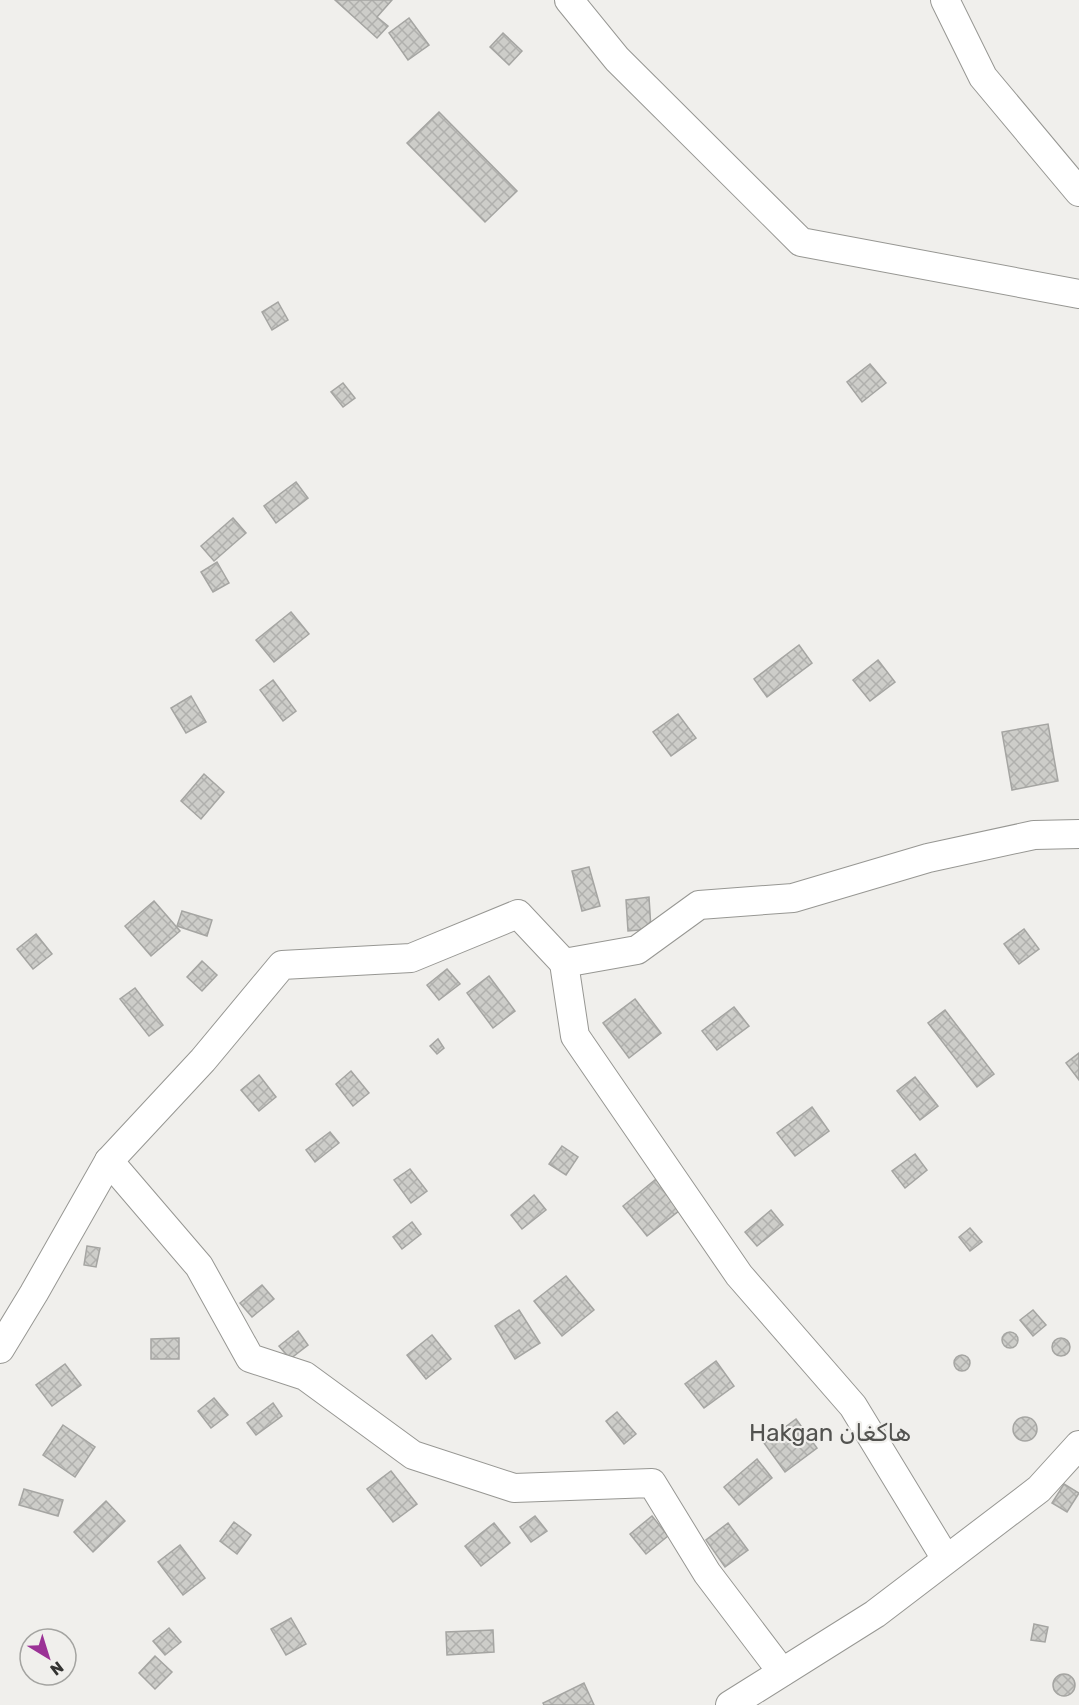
<svg xmlns="http://www.w3.org/2000/svg" width="1079" height="1705" font-family="Rubik,'Noto Naskh Arabic',sans-serif">
	<defs>
		<pattern id="building-cross-hatch" width="8" height="8" patternUnits="userSpaceOnUse" patternTransform="scale(1.5)"><rect width="8" height="8" fill="#cdcdc9"/><path d="M0 0l8 8M0 8l8-8" fill="none" stroke="#b0b0ad"/></pattern>
	</defs>
	<rect width="100%" height="100%" fill="#f0efec"/>
	<!-- building -->
	<g fill="url(#building-cross-hatch)" stroke="#a5a5a2" stroke-width="1.5">
		<polygon points="335,0 392,0 377,17 388,26 377,38"/>
		<polygon points="409,18 429,45 408,60 389,33"/>
		<polygon points="503,33 522,51 509,65 490,47"/>
		<polygon points="439,112 517,191 485,222 407,143"/>
		<polygon points="278,302 288,320 272,330 262,312"/>
		<polygon points="870,364 886,383 862,402 847,382"/>
		<polygon points="343,383 355,398 343,407 331,392"/>
		<polygon points="296,482 308,498 276,523 264,506"/>
		<polygon points="233,518 246,533 214,561 201,546"/>
		<polygon points="217,562 229,583 213,592 201,572"/>
		<polygon points="291,612 309,634 274,662 256,640"/>
		<polygon points="799,645 812,663 767,697 754,679"/>
		<polygon points="878,660 895,682 870,701 853,680"/>
		<polygon points="273,680 296,711 283,721 260,690"/>
		<polygon points="191,696 206,722 186,733 171,708"/>
		<polygon points="678,714 696,738 671,756 653,732"/>
		<polygon points="1048,724 1058,781 1012,790 1002,732"/>
		<polygon points="204,774 224,792 201,819 181,801"/>
		<polygon points="589,867 600,906 582,911 572,871"/>
		<polygon points="649,897 651,929 628,931 626,900"/>
		<polygon points="154,901 180,931 151,956 125,926"/>
		<polygon points="182,911 212,920 207,936 177,926"/>
		<polygon points="1024,929 1039,949 1019,964 1004,944"/>
		<polygon points="36,934 52,954 33,969 17,949"/>
		<polygon points="202,961 217,975 202,991 187,977"/>
		<polygon points="447,969 460,984 439,1000 427,985"/>
		<polygon points="489,976 515,1011 493,1028 467,993"/>
		<polygon points="135,988 163,1025 149,1036 120,999"/>
		<polygon points="635,999 661,1033 629,1058 603,1023"/>
		<polygon points="734,1007 749,1026 717,1050 702,1031"/>
		<polygon points="945,1010 994,1074 977,1087 928,1023"/>
		<polygon points="438,1039 444,1048 437,1054 430,1046"/>
		<polygon points="1079,1053 1079,1080 1066,1063"/>
		<polygon points="351,1071 369,1093 353,1106 336,1084"/>
		<polygon points="259,1075 276,1097 259,1111 241,1090"/>
		<polygon points="915,1077 938,1106 920,1120 897,1091"/>
		<polygon points="812,1107 829,1131 795,1156 777,1133"/>
		<polygon points="330,1132 339,1143 315,1162 306,1150"/>
		<polygon points="562,1146 578,1157 566,1175 549,1164"/>
		<polygon points="915,1154 927,1170 905,1188 892,1171"/>
		<polygon points="410,1169 427,1191 411,1203 394,1180"/>
		<polygon points="656,1179 680,1210 647,1236 623,1206"/>
		<polygon points="534,1195 546,1210 522,1229 511,1215"/>
		<polygon points="771,1210 783,1225 757,1246 745,1232"/>
		<polygon points="412,1222 421,1234 402,1249 393,1237"/>
		<polygon points="970,1228 982,1242 970,1251 959,1237"/>
		<polygon points="87,1246 100,1248 96,1267 84,1265"/>
		<polygon points="566,1276 594,1310 562,1336 534,1301"/>
		<polygon points="262,1285 274,1299 252,1317 240,1303"/>
		<polygon points="519,1310 540,1343 515,1359 495,1326"/>
		<polygon points="1033,1310 1046,1325 1033,1336 1020,1320"/>
		<polygon points="298,1331 308,1345 290,1359 279,1346"/>
		<circle cx="1010" cy="1340" r="8"/>
		<polygon points="432,1335 451,1359 426,1379 407,1355"/>
		<circle cx="1061" cy="1347" r="9"/>
		<polygon points="179,1338 179,1359 151,1359 151,1339"/>
		<circle cx="962" cy="1363" r="8"/>
		<polygon points="716,1361 734,1386 704,1408 685,1384"/>
		<polygon points="65,1364 81,1385 52,1406 36,1385"/>
		<polygon points="214,1398 228,1415 211,1428 198,1411"/>
		<polygon points="273,1403 282,1416 256,1435 247,1423"/>
		<polygon points="617,1412 636,1434 624,1444 606,1421"/>
		<circle cx="1025" cy="1429" r="12"/>
		<polygon points="796,1419 817,1448 785,1472 764,1443"/>
		<polygon points="63,1425 95,1447 75,1477 43,1455"/>
		<polygon points="757,1459 772,1478 739,1505 724,1487"/>
		<polygon points="391,1471 417,1504 393,1522 367,1489"/>
		<polygon points="1064,1484 1079,1493 1067,1512 1052,1503"/>
		<polygon points="24,1489 63,1500 58,1516 19,1505"/>
		<polygon points="106,1501 125,1521 93,1552 74,1532"/>
		<polygon points="535,1516 547,1531 531,1542 520,1527"/>
		<polygon points="652,1516 668,1536 646,1554 630,1534"/>
		<polygon points="234,1522 251,1535 237,1554 220,1541"/>
		<polygon points="494,1523 510,1543 481,1566 465,1546"/>
		<polygon points="728,1523 748,1550 725,1567 706,1540"/>
		<polygon points="180,1545 205,1578 183,1595 158,1562"/>
		<polygon points="291,1618 306,1644 286,1655 271,1629"/>
		<polygon points="1034,1624 1048,1627 1045,1642 1031,1640"/>
		<polygon points="169,1628 181,1642 165,1655 153,1641"/>
		<polygon points="493,1630 494,1652 447,1655 446,1632"/>
		<polygon points="155,1656 172,1672 155,1689 139,1673"/>
		<circle cx="1064" cy="1685" r="11"/>
		<polygon points="584,1683 594,1705 544,1705 543,1703"/>
	</g>
	<g fill="none" stroke-linecap="round" stroke-linejoin="round">
		<!-- minor casing -->
		<g stroke="#979793" stroke-width="30">
			<g id="minor">
				<polyline points="569,0 617,59 801,242 1079,294"/>
				<polyline points="945,0 983,77 1079,192"/>
				<polyline points="564,963 575,1036 739,1275 853,1406 946,1559"/>
				<polyline points="109,1161 199,1266 250,1358 305,1376 413,1455 514,1488 652,1483 707,1573 782,1672"/>
				<polyline points="0,1349 34,1293 109,1161 203,1060 282,965 411,958 518,914 564,963 637,950 699,905 793,898 928,858 1034,835 1079,834"/>
				<polyline points="730,1705 875,1614 1039,1489 1079,1445"/>
			</g>
		</g>
		<!-- minor -->
		<use href="#minor" stroke="#fff" stroke-width="28"/>
	</g>
	<g text-anchor="middle" stroke-width="4.5" stroke-linejoin="round" paint-order="stroke">
		<!-- quarter labels -->
		<g font-size="24" fill="#52524f" stroke="#f0efec">
			<text x="830" y="1441">Hakgan هاكغان</text>
		</g>
	</g>
	<!-- north arrow -->
	<g transform="translate(48 1657) rotate(142)"><circle r="28" fill="#f0efec" stroke="#a4a4a1" stroke-width="1.5"/>
	<path d="M0-4.5L10 22L0 15L-10 22Z" fill="#9b3296"/>
	<text y="-9" font-size="16" font-weight="bold" text-anchor="middle" fill="#333331">N</text>
	</g>
</svg>
